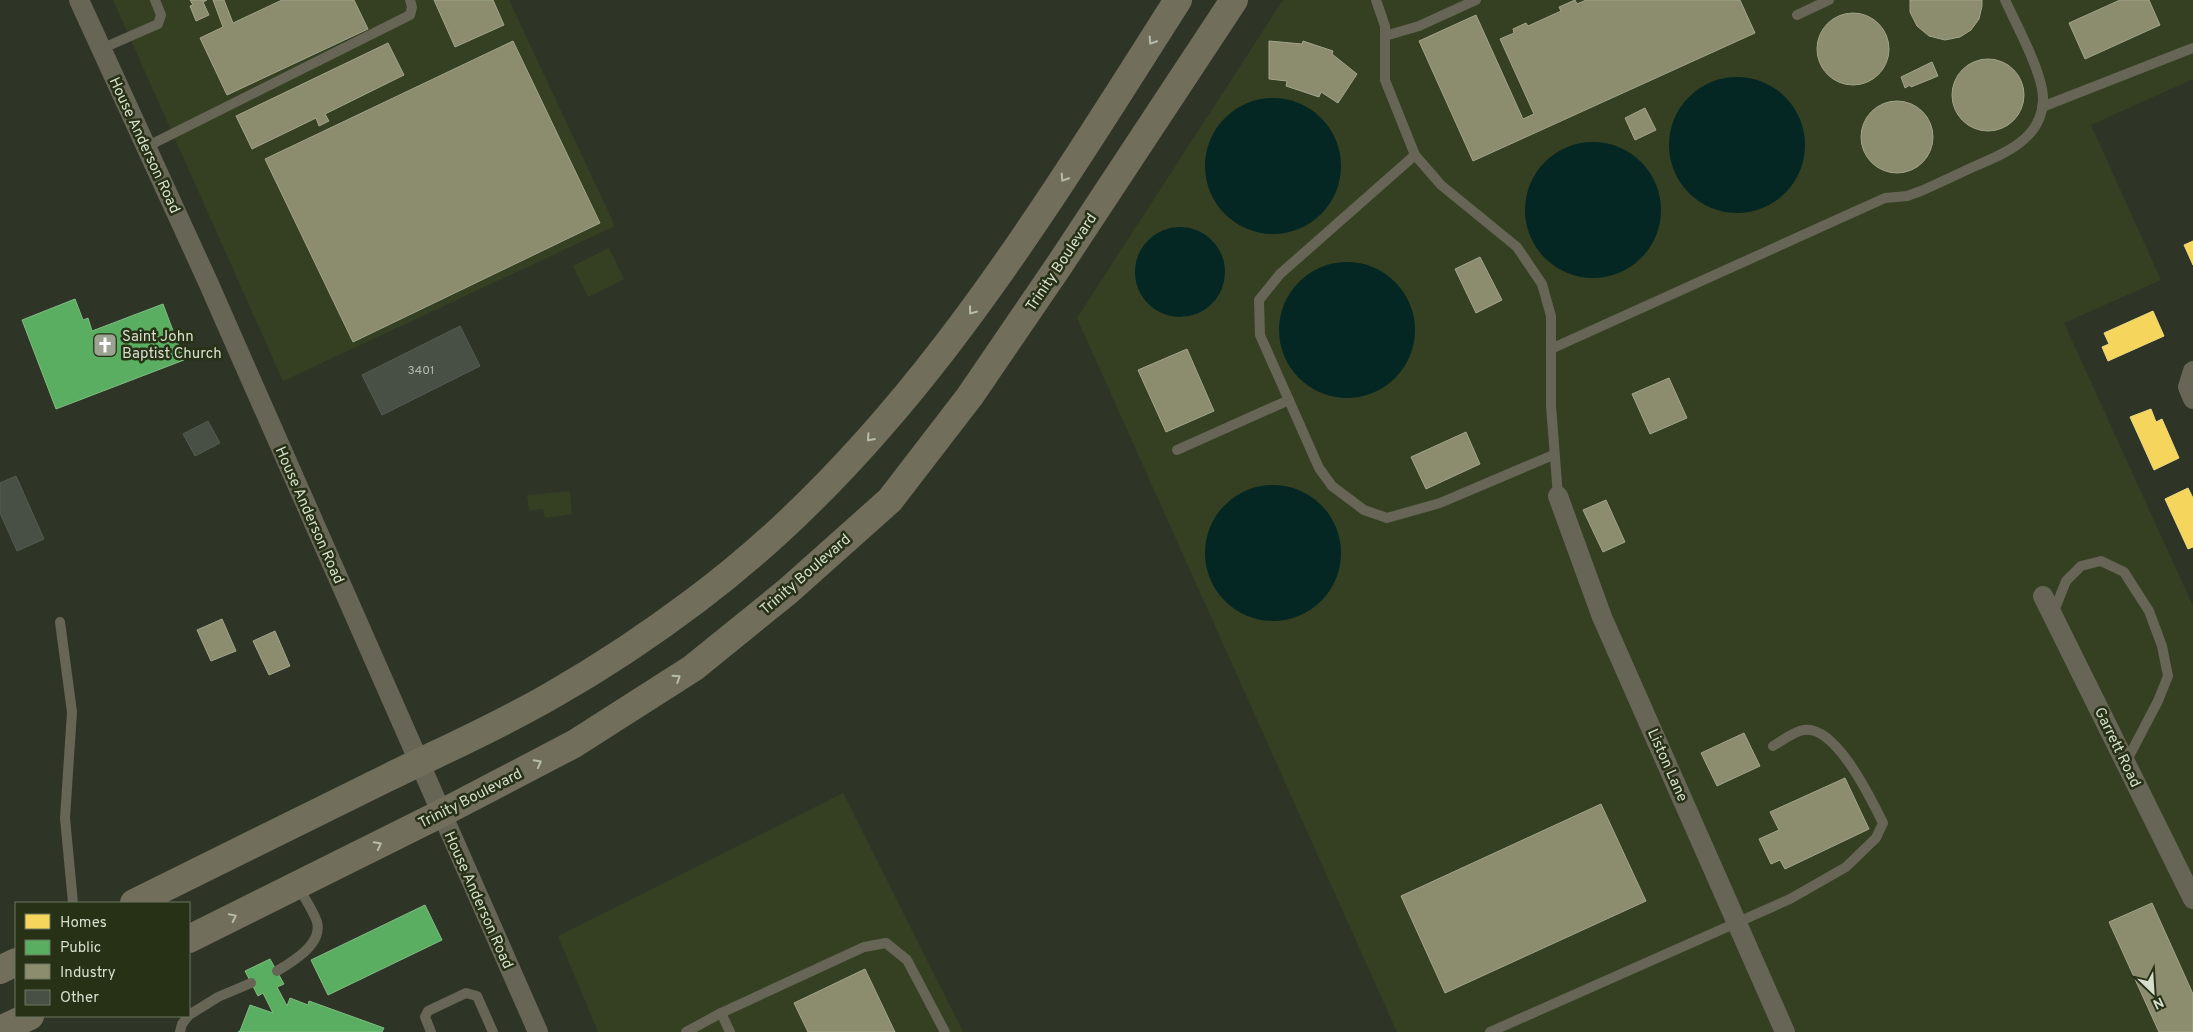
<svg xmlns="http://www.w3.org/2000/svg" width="2193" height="1032" font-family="Overpass,sans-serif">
	<rect width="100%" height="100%" fill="#2f3526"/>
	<!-- built -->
	<g fill="#344021">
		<polygon points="113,0 509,0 615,226 283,381"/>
		<polygon points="1283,0 2193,0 2193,79 2091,125 2161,280 2064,323 2193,606 2193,1032 1397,1032 1077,318"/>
		<polygon points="609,248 624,279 588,297 573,266"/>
		<polygon points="570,491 572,514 545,518 543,509 529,510 527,495"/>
		<polygon points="843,793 963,1032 598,1032 558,936"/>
	</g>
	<!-- water -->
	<g fill="#042723">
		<circle cx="1737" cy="145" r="68"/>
		<circle cx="1273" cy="166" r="68"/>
		<circle cx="1593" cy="210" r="68"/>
		<circle cx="1180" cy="272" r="45"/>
		<circle cx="1347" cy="330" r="68"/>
		<circle cx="1273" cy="553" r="68"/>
	</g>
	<!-- homes -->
	<g fill="#f6d55c" stroke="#edd87e">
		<polygon points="2193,241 2193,265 2184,245"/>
		<polygon points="2153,311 2164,336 2108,361 2102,347 2109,344 2104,333"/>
		<polygon points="2151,409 2156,422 2162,419 2179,458 2154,470 2130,417"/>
		<polygon points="2188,488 2193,498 2193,547 2188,549 2165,499"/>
	</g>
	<!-- public -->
	<g fill="#5aae61" stroke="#80bc82">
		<polygon points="75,299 83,320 88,318 92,331 163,304 184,360 56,409 22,320"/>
		<polygon points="425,905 442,940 328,995 311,960"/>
		<polygon points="270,959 284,984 277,987 287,1006 290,998 308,1005 309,1001 384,1028 382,1032 238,1032 240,1031 250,1005 273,1013 263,993 258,996 245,971"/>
	</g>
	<!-- industry -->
	<g fill="#8c8c6e" stroke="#a2a58b">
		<polygon points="190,0 207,0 203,2 209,15 196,21 190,6 193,5"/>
		<polygon points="213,0 224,0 233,23 282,0 354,0 368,29 227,95 200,38 223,27"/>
		<polygon points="434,0 493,0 504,25 455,47"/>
		<polygon points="1575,0 1577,4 1586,0 1740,0 1755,33 1473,161 1419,41 1476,15 1523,119 1534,114 1500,39 1514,33 1513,29 1526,23 1528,26 1561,11 1559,7"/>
		<polygon points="1910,0 1982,0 1982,6 1979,19 1971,30 1960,37 1945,40 1929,36 1917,26 1910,12"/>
		<polygon points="2120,0 2149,0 2160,25 2085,59 2069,23"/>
		<circle cx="1853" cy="49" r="36"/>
		<polygon points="513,41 600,223 353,342 265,159"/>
		<polygon points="1269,41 1302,44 1303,41 1333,51 1332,54 1357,74 1338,103 1321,92 1319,97 1286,86 1287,81 1269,79"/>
		<polygon points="388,43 404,75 325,114 329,121 319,126 316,118 252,149 236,116"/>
		<circle cx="1988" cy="95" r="36"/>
		<polygon points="1932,62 1938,76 1911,87 1910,85 1905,88 1901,77"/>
		<circle cx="1897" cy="137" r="36"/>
		<polygon points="1645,108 1656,130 1635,140 1625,118"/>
		<polygon points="1480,257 1502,300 1476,313 1455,269"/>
		<polygon points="1187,349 1214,411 1166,432 1138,370"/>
		<polygon points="1669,378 1687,418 1650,434 1632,394"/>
		<polygon points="1466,432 1480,464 1426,489 1411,457"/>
		<polygon points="1606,500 1625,542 1603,552 1583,510"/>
		<polygon points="222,619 236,651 211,661 197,630"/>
		<polygon points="275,631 290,666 269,675 253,641"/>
		<polygon points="1744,733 1760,766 1717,786 1701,753"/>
		<polygon points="1845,778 1869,829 1785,869 1780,860 1771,864 1759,839 1779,830 1770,812"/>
		<polygon points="1601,804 1646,901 1445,993 1401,896"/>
		<polygon points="2152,903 2193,994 2193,1032 2159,1032 2109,922"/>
		<polygon points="865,969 895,1032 808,1032 794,1003"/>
	</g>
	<!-- building -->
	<g fill="#485045" stroke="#535c51">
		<polygon points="460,326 480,366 382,415 362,375"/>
		<polygon points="208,421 220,443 195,456 183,434"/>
		<polygon points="16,476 44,539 17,551 0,513 0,483"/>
	</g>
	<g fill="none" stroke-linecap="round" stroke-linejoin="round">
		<!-- lane -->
		<g stroke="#666556" stroke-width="10">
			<polyline points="1376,0 1385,26 1385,80 1415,155 1441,185 1517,247 1542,284 1551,316 1551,406 1558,496"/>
			<polyline points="1797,15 1829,0"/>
			<polyline points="1385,36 1419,26 1476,0"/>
			<polyline points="101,49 158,24 161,15 155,0"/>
			<polyline points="2042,107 2193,48"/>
			<polyline points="146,147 410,15 412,7 410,0"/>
			<polyline points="1415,155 1280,274 1259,300 1260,335 1319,468 1332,486 1364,510 1387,518 1440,503 1553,455"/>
			<path d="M1553,348L1885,198L1907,196L1921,191C1939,183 1956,175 1973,167C2004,154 2042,139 2043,100C2044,75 2016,24 2005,0"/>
			<polyline points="1177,450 1289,400"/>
			<polyline points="2053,614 2066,581 2081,566 2101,561 2124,572 2149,611 2162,646 2168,676 2158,701 2126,762"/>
			<polyline points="60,622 72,712 65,818 73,903"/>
			<path d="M277,971C292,962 323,944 317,922C313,910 304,898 298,886"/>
			<polyline points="721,1013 730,1032"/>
			<polyline points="189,1015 218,997 251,983"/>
			<polyline points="180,1032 182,1024 188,1016"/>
			<polyline points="431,1032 425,1017 428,1011 466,993 477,996 493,1032"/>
			<polyline points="686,1032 721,1013 864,947 886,943 907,960 945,1032"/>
			<path d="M1490,1032L1790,899L1846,867L1876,838L1883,823C1871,799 1836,725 1804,730C1794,731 1782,741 1773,746"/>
		</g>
		<!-- street -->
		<g stroke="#666556" stroke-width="20">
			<polyline points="79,0 208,282 538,1032"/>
			<polyline points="2193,371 2188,387 2193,399"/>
			<polyline points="1558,496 1602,617 1785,1032"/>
			<polyline points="2043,596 2193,899"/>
		</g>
		<!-- secondary -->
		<g stroke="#716e5c" stroke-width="28">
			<path d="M134,903C219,861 304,819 389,777C444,750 501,725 554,694C603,666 651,634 696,600C905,444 1040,216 1178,0"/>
			<polyline points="189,939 440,814 574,744 693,668 788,591 890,500 970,396 1060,264 1234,0"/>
			<polyline points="0,970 16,962"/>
			<polyline points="0,1030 30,1016"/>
		</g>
	</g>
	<!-- one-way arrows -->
	<defs><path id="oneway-chevron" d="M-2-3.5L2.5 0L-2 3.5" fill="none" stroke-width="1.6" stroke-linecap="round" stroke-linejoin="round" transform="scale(1.25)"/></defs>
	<g stroke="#b8bcac">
		<use href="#oneway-chevron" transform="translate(1152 41) rotate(123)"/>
		<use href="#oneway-chevron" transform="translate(1064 178) rotate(123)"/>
		<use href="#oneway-chevron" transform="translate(972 311) rotate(127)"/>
		<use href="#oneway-chevron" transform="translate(870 438) rotate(132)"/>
		<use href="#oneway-chevron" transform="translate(677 678) rotate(-33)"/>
		<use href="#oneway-chevron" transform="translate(538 763) rotate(-28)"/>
		<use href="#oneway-chevron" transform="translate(378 845) rotate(-27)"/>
		<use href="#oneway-chevron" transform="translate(233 917) rotate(-26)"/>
	</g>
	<!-- icons -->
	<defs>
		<g id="church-square" transform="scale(1.25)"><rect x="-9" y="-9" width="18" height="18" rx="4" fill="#9ca393" stroke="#273116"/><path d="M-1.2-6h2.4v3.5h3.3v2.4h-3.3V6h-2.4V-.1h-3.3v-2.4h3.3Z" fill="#fff"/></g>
	</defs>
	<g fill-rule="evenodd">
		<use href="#church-square" x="105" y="345"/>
	</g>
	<g text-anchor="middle" stroke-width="5" stroke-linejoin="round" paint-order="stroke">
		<!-- number labels -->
		<g font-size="12" fill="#b3baac">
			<text x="421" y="374">3401</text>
		</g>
		<!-- street labels -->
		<g font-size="15" fill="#d7dece" stroke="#273116">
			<text transform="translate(145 145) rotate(65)" y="5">House Anderson Road</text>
			<text transform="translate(1061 262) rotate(-56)" y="5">Trinity Boulevard</text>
			<text transform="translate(310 515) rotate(66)" y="5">House Anderson Road</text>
			<text transform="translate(805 574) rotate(-41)" y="5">Trinity Boulevard</text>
			<text transform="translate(2118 747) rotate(64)" y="5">Garrett Road</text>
			<text transform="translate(1668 765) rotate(66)" y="5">Liston Lane</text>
			<text transform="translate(470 798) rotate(-27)" y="5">Trinity Boulevard</text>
			<text transform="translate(479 900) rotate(66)" y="5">House Anderson Road</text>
		</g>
		<!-- poi labels -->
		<g font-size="15" fill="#d7dece" stroke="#273116" text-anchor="start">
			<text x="122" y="341">Saint John<tspan x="122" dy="17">Baptist Church</tspan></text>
		</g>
	</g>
	<!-- legend -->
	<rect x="15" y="902" width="175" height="115" fill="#273116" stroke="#6d7660"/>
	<rect x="25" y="914" width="25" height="15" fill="#f6d55c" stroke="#6d7660"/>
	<text x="60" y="927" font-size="15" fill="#d7dece">Homes</text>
	<rect x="25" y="940" width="25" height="15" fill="#5aae61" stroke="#6d7660"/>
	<text x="60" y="952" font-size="15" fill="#d7dece">Public</text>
	<rect x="25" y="964" width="25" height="15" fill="#8c8c6e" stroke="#6d7660"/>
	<text x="60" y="977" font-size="15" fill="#d7dece">Industry</text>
	<rect x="25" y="990" width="25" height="15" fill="#485045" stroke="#6d7660"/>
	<text x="60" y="1002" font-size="15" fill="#d7dece">Other</text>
	<!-- north arrow -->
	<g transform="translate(2153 992) rotate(155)" stroke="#273116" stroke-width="4" paint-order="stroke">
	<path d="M0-4L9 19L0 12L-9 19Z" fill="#d7dece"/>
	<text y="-8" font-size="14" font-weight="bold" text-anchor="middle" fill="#d7dece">N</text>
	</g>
</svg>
